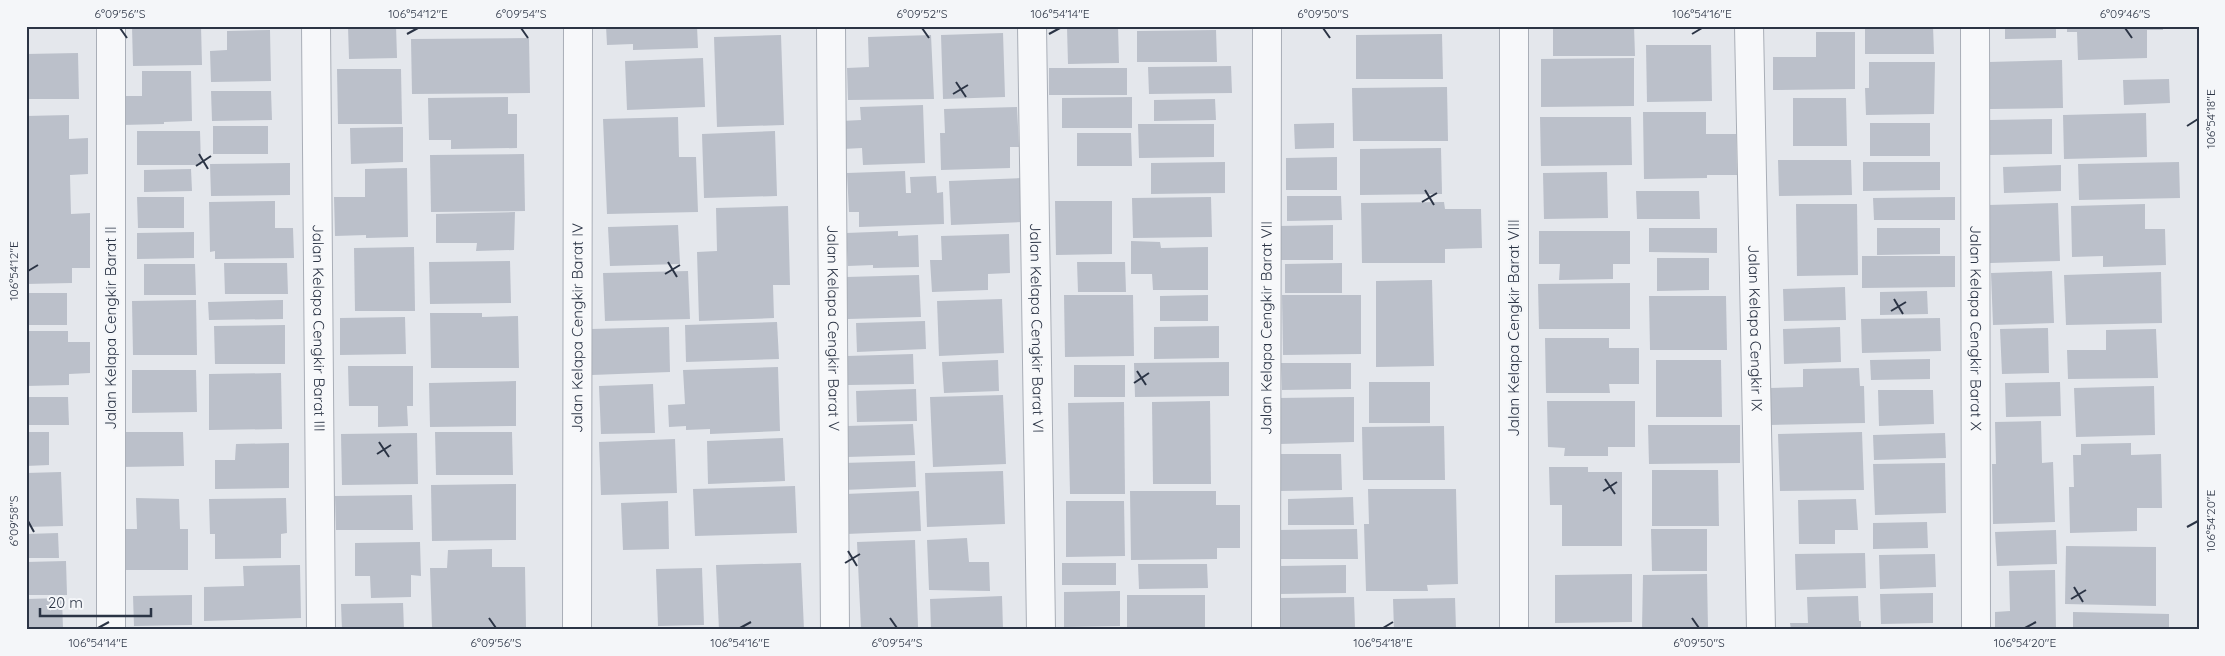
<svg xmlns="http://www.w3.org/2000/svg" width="2225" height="656" font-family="Quicksand,sans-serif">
	<rect width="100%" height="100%" fill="#e4e7ec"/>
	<!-- building -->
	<g fill="#bbc0ca">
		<polygon points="132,26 201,26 202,65 133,66"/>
		<polygon points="348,26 396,26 397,58 349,59"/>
		<polygon points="606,26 697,26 698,48 633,50 633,44 607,45"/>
		<polygon points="1118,26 1119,63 1068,64 1067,27"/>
		<polygon points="1553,26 1634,26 1635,56 1553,56"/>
		<rect x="1651" y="26" width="71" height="2"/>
		<polygon points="1865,26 1933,26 1934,54 1865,54"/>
		<polygon points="2005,26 2056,26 2056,38 2005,39"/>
		<polygon points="2067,26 2163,26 2163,30 2147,30 2147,58 2078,60 2077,32 2067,32"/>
		<polygon points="270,30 271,81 211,82 210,51 227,50 227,31"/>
		<polygon points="1216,30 1217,62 1137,62 1137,31"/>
		<polygon points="1816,32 1855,32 1855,89 1773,90 1773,57 1816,57"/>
		<polygon points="1003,33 1005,97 943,99 941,35"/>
		<polygon points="1442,34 1443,79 1356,79 1356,35"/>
		<polygon points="781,35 784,125 717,127 714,37"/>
		<polygon points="931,35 934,99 848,100 847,68 869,67 868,37"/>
		<polygon points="529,38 530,93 412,94 411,39"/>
		<polygon points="1646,45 1711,45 1712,101 1647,102"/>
		<polygon points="78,53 79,99 26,99 26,54"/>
		<polygon points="703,58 705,107 627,110 625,61"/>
		<polygon points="1634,58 1634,106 1541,107 1541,59"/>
		<polygon points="2062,60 2063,108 1990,109 1989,62"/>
		<polygon points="1869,62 1935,62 1934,114 1866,115 1865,88 1869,88"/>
		<polygon points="1231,66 1232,93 1149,94 1148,67"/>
		<rect x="1049" y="68" width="78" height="27"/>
		<polygon points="337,69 401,69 402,124 338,124"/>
		<polygon points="142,71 191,71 192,121 164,122 164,124 122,125 121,96 142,96"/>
		<polygon points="2169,79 2170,103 2124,105 2123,80"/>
		<polygon points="1447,87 1448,141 1353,141 1352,88"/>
		<polygon points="211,91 271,91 272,120 212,121"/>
		<polygon points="508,97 508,114 517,114 517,148 451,149 451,140 429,140 428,98"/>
		<polygon points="1132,97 1132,128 1062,128 1062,98"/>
		<polygon points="1793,98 1846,98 1847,146 1793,146"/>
		<polygon points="1215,99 1216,120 1154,121 1154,100"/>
		<polygon points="923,105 925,163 863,165 862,148 843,149 841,121 861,120 860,107"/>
		<polygon points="1017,107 1019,147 1010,147 1010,168 941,170 940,133 945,133 944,109"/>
		<polygon points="1643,112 1706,112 1706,134 1736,134 1737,175 1707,175 1707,178 1644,179"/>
		<polygon points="2146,113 2147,157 2064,159 2063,115"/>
		<polygon points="69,115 69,139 88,138 88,174 70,175 71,214 90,213 90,268 72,268 72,283 26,284 26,116"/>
		<polygon points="678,117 679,157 696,157 698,212 607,214 603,119"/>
		<polygon points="1540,117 1631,117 1632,165 1541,166"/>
		<polygon points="2052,119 2052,154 1990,155 1989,120"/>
		<polygon points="1334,123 1334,148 1295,149 1294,124"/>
		<rect x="1870" y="123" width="60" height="33"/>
		<polygon points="1138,124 1214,124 1214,157 1139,158"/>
		<rect x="213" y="126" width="55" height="28"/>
		<polygon points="403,127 403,162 351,164 350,128"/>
		<polygon points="137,131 200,131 201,165 137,165"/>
		<polygon points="775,131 777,196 704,198 702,134"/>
		<polygon points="1077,133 1131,133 1132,166 1077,166"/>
		<polygon points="1441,148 1442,194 1360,195 1360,149"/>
		<polygon points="524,154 525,211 431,212 430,155"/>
		<polygon points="1337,157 1337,190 1286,190 1286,158"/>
		<polygon points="1778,160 1851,160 1852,195 1779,196"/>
		<polygon points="1225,162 1225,193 1151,194 1151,163"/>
		<polygon points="1863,162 1940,162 1940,190 1863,191"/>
		<polygon points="2179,162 2180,198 2079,200 2078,164"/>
		<polygon points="290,163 290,195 211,196 210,164"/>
		<polygon points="2061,165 2061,191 2004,193 2003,167"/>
		<polygon points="407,168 408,237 366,238 366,235 335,236 334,197 365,197 365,169"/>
		<polygon points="191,169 192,191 144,192 144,170"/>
		<polygon points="905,171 906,193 911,193 910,177 936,176 937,193 943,192 944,224 859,227 859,212 849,212 847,173"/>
		<polygon points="1607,172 1608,218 1544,219 1543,173"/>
		<polygon points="1022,178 1023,222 951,225 949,181"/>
		<polygon points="1636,191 1699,191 1700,219 1637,219"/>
		<polygon points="1287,196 1341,196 1342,220 1287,221"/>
		<polygon points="137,197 184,197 184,228 138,228"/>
		<polygon points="1211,197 1212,237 1133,238 1132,198"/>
		<polygon points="1955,197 1955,220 1874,220 1873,198"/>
		<polygon points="275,201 275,228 293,228 294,258 215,259 215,251 210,252 209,202"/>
		<polygon points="1055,201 1112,201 1112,254 1056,255"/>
		<polygon points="1444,202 1445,209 1481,209 1482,248 1445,249 1445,263 1362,263 1361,203"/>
		<polygon points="2058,203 2060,261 1990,263 1988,205"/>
		<polygon points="1796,204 1857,204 1858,275 1797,276"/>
		<polygon points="2145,204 2145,229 2165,229 2166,265 2103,267 2103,256 2072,257 2071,206"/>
		<polygon points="788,206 790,285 773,285 774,318 699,321 697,252 717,251 716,208"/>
		<polygon points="515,212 514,250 476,251 477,243 436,243 436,214"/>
		<polygon points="678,225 680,264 610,266 608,227"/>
		<polygon points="1333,225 1333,260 1280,260 1279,226"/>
		<polygon points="1649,228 1717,228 1717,253 1649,252"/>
		<polygon points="1877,228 1940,228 1940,254 1877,255"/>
		<polygon points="898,231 898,236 918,235 919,267 873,268 873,265 848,266 846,233"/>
		<polygon points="1539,231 1630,231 1630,264 1613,264 1613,279 1559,280 1560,264 1539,264"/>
		<polygon points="194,232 194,258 137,259 137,233"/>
		<polygon points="1009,234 1010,273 988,274 988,290 932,292 930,260 942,260 941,236"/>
		<polygon points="1131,241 1160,242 1161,248 1208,247 1208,290 1153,290 1152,274 1131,274"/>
		<polygon points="414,247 415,311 355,311 354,248"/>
		<polygon points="1862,256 1955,256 1955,287 1862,288"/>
		<polygon points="1657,258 1709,258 1709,290 1657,291"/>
		<polygon points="510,261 511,303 430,304 429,262"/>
		<polygon points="1077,262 1125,262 1126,292 1078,292"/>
		<polygon points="224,263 287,263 288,294 225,294"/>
		<polygon points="1342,263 1342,293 1285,293 1285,264"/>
		<polygon points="144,264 195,264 196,295 144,295"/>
		<polygon points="688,271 690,319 605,321 603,273"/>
		<polygon points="2052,271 2054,323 1993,325 1991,273"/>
		<polygon points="2161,272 2162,323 2066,325 2064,275"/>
		<polygon points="919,275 921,317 848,319 846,277"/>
		<polygon points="1432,280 1434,366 1376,367 1376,281"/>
		<polygon points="1630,283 1630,329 1539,329 1538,284"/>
		<polygon points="1845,287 1846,320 1784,321 1783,289"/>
		<polygon points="1927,291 1928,314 1880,315 1880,292"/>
		<rect x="26" y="293" width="41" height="32"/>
		<polygon points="1064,295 1133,295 1134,356 1065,357"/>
		<polygon points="1208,295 1208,321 1160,321 1160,296"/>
		<polygon points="1282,295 1361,295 1361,354 1283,355"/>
		<polygon points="1649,296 1726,296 1727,350 1650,350"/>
		<polygon points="1002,299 1004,353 939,356 937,301"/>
		<polygon points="196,300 197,355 133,355 132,301"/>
		<polygon points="283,300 283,319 209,320 208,302"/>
		<polygon points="430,313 482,313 482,317 518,316 519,368 431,368"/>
		<polygon points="405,317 406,354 340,355 340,318"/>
		<polygon points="1940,318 1941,351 1862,353 1861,319"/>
		<polygon points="925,321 926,349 857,352 856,323"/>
		<polygon points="777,322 779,359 686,362 685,325"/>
		<polygon points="285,325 285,364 215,364 214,326"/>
		<polygon points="1219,326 1219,358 1154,359 1154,327"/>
		<polygon points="669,327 670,372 592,375 591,329"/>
		<polygon points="1840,327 1841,362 1784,364 1783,329"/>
		<polygon points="2048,328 2049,373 2002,374 2000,329"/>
		<polygon points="2156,329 2158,378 2068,379 2067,350 2106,350 2106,330"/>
		<polygon points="26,331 68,331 68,342 90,342 90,373 69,374 69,385 26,386"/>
		<polygon points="1545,338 1609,338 1609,348 1639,348 1639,384 1609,384 1610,393 1546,393"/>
		<polygon points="913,354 914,384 848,385 847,356"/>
		<polygon points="1930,359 1930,379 1871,380 1870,360"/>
		<polygon points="998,360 999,391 944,393 942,362"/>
		<polygon points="1656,360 1721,360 1722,417 1656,417"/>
		<polygon points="1229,362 1229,396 1135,397 1134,363"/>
		<polygon points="1281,363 1351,363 1351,389 1282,390"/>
		<rect x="1074" y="365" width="51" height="32"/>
		<polygon points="348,366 413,366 413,406 407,406 408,426 378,427 378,406 349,406"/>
		<polygon points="778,367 780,431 710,434 710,429 686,430 686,426 669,427 668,405 685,404 683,370"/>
		<polygon points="1859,368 1860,386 1864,386 1865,423 1769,425 1769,388 1803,387 1803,369"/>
		<polygon points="132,370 196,370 197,412 132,413"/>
		<polygon points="281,373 282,429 209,430 209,374"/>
		<polygon points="516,381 516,426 430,427 429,383"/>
		<rect x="1369" y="382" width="61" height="41"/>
		<polygon points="2060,382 2061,416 2006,417 2005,383"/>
		<polygon points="653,384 655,433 601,434 599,386"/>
		<polygon points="2154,386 2155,435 2076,437 2074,388"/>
		<polygon points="916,389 917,421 857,422 856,391"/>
		<polygon points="1878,390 1933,390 1934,424 1879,426"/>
		<polygon points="1003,395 1006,464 933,467 930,397"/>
		<polygon points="26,397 68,397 69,425 26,425"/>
		<polygon points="1354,397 1354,442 1279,444 1277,398"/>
		<polygon points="1210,401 1211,484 1153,484 1152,402"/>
		<polygon points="1547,401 1635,401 1635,447 1608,447 1608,456 1564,456 1565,448 1548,447"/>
		<polygon points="1124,402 1125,494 1070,494 1068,403"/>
		<polygon points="2041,421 2042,463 2053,462 2055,522 1993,524 1992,464 1996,464 1995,422"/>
		<polygon points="913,424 915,455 847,457 847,426"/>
		<polygon points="1648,425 1740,425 1740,463 1649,464"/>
		<polygon points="1444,426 1445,480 1363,480 1362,427"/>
		<polygon points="26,432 49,432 49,465 26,466"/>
		<polygon points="119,432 183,432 184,466 120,467"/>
		<polygon points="435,432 512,432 513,475 436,475"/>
		<polygon points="1862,432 1864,490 1780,491 1778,434"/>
		<polygon points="417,433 418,484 342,485 341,434"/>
		<polygon points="1945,433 1946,458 1874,460 1873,435"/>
		<polygon points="783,438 785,481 708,484 707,441"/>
		<polygon points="675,439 677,493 601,495 599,442"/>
		<polygon points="289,443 289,488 215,489 215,460 235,460 236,444"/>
		<polygon points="2131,443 2131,455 2161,454 2162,508 2137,508 2137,531 2070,533 2069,487 2074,487 2073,455 2081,455 2081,444"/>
		<polygon points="1278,454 1341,454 1342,490 1279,491"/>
		<polygon points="915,461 916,487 843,490 842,463"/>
		<polygon points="1945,463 1946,513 1875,515 1873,464"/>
		<polygon points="1549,467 1588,467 1588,472 1622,472 1622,546 1562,546 1562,505 1550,505"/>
		<polygon points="1652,470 1718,470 1719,526 1652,526"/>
		<polygon points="1003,471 1005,524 927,527 925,473"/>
		<polygon points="61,472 63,526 26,527 26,473"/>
		<polygon points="516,484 516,540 432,541 431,485"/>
		<polygon points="795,486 797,533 695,536 693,489"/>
		<polygon points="1368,489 1456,489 1458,584 1427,585 1428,591 1366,591 1364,524 1369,524"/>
		<polygon points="919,491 921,531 846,534 845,494"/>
		<polygon points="1130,491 1216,491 1216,505 1240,505 1240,548 1217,548 1217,559 1131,560"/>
		<polygon points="412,495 413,530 336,530 335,496"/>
		<polygon points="1353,497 1354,525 1288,525 1288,499"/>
		<polygon points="136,498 179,499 180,529 188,529 188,570 126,570 125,529 137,529"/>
		<polygon points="286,498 287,533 281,534 281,558 215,559 215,534 210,534 209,499"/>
		<polygon points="1856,499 1858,530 1835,530 1835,544 1799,544 1798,500"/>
		<polygon points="668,501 669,549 623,550 621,503"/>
		<polygon points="1066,501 1124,501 1125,556 1066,557"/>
		<polygon points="1927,522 1928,548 1873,549 1873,523"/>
		<polygon points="1357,529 1358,559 1278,559 1277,530"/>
		<polygon points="1651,529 1707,529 1707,571 1652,571"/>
		<polygon points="2056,530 2057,564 1997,566 1995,532"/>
		<polygon points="58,533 59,558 26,558 26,534"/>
		<polygon points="967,538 969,562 989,562 990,591 929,590 927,540"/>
		<polygon points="915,540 918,627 861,629 857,542"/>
		<polygon points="420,542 421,576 411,575 411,597 371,598 370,576 355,576 355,543"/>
		<polygon points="2066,546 2156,547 2156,606 2065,604"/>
		<polygon points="492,549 492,567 525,567 526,627 495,628 495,630 432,628 430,568 447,568 448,550"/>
		<polygon points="1865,553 1866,588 1796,590 1795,554"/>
		<polygon points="1935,554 1936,587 1880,589 1879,555"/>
		<polygon points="66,561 67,595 26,595 26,562"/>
		<polygon points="801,563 804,630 719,630 716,565"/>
		<rect x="1062" y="563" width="54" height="22"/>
		<polygon points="1138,564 1207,564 1208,588 1139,589"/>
		<polygon points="300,565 301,618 204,621 204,587 244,586 243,566"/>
		<polygon points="1346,565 1346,593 1279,594 1279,566"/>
		<polygon points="702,568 704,625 658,626 656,569"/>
		<polygon points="2055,570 2056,630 1995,630 1995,612 2010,611 2009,571"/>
		<polygon points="1632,574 1632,622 1555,623 1555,575"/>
		<polygon points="1707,574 1708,630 1642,630 1643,575"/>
		<polygon points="1120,591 1120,626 1064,627 1064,592"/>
		<polygon points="1933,593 1933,623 1881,624 1880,594"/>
		<polygon points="192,595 192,625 134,626 133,596"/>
		<rect x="1127" y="595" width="78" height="35"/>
		<polygon points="1002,596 1003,630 931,630 930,599"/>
		<polygon points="1858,596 1859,621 1861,621 1861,630 1791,630 1790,623 1808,623 1807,597"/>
		<polygon points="1354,597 1355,627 1279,627 1279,598"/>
		<polygon points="62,598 63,630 26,630 26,599"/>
		<polygon points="1455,598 1456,630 1394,630 1393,599"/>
		<polygon points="403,603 404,630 342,630 341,604"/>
		<polygon points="2073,612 2169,614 2169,630 2073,630"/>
	</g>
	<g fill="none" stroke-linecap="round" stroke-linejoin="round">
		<!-- minor casing -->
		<g stroke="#a9aeb7" stroke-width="30">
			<g id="minor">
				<path id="s1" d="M316,26L321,630"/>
				<path id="s2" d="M831,26L835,630"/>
				<path id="s3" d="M1032,26L1041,630"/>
				<path id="s4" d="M1749,26L1761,630"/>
				<path id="s5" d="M1975,26L1976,630"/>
				<polyline points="111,630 111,26"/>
				<path id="s6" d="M577,630L578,26"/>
				<path id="s7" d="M1266,630L1267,26"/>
				<polyline points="1514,630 1514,26"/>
			</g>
		</g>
		<!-- minor -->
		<use href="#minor" stroke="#f7f8fa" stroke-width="28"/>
	</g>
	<!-- ticks -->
	<path fill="none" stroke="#2b3445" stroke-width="2" d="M120,28L127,38M521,28L528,38M922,28L929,38M1323,28L1330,38M2125,28L2132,38M407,34L418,28M1049,34L1060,28M1692,34L1702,28M956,82L966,97M953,94L968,85M2187,126L2198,119M199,154L208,169M196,166L211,156M1425,190L1434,205M1422,202L1437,193M668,262L677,277M28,271L38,265M665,274L680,265M1894,299L1903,314M1891,311L1906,302M1137,371L1146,385M1134,383L1149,373M379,442L389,457M377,454L391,445M1605,479L1615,494M1603,491L1617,482M28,521L34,532M2187,527L2198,521M848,551L857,566M845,563L860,554M2074,587L2083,602M2071,599L2086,590M489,618L496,628M890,618L897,628M1692,618L1699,628M98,628L109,622M740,628L751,622M1383,628L1393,622M2025,628L2036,622"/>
	<g text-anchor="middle" stroke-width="4" stroke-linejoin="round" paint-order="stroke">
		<!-- street labels -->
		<g font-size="15" fill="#2b3445" stroke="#f4f6f9">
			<text transform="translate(111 328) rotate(-90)" y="5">Jalan Kelapa Cengkir Barat II</text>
			<text dy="5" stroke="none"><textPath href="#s1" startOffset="302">Jalan Kelapa Cengkir Barat III</textPath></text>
			<text dy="5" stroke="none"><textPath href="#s6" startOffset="302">Jalan Kelapa Cengkir Barat IV</textPath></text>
			<text dy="5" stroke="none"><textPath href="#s2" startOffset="302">Jalan Kelapa Cengkir Barat V</textPath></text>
			<text dy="5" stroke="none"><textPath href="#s3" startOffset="302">Jalan Kelapa Cengkir Barat VI</textPath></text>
			<text dy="5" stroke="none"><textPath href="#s7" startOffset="302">Jalan Kelapa Cengkir Barat VII</textPath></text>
			<text transform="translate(1514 328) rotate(-90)" y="5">Jalan Kelapa Cengkir Barat VIII</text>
			<text dy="5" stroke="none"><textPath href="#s4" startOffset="302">Jalan Kelapa Cengkir IX</textPath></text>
			<text dy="5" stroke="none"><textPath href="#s5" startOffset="302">Jalan Kelapa Cengkir Barat X</textPath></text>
		</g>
	</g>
	<!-- border -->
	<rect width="2225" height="656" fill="none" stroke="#f4f6f9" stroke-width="55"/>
	<!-- scale -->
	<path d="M40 608v8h111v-8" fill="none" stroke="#2b3445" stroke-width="2.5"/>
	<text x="48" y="608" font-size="15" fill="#2b3445" stroke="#f4f6f9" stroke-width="4" paint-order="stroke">20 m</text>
	<rect x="28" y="28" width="2170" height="600" fill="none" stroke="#2b3445" stroke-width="2"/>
	<g font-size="12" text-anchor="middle" fill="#2b3445">
		<text x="120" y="18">6°09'56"S</text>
		<text x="418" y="18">106°54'12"E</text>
		<text x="521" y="18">6°09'54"S</text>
		<text x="922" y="18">6°09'52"S</text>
		<text x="1060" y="18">106°54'14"E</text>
		<text x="1323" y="18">6°09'50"S</text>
		<text x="1702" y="18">106°54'16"E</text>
		<text x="2125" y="18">6°09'46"S</text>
		<text transform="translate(2211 119) rotate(-90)" y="4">106°54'18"E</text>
		<text transform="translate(14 271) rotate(-90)" y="4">106°54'12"E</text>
		<text transform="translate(2211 521) rotate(-90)" y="4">106°54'20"E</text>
		<text transform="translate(14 521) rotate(-90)" y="4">6°09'58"S</text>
		<text x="98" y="647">106°54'14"E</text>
		<text x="496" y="647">6°09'56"S</text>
		<text x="740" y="647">106°54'16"E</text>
		<text x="897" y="647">6°09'54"S</text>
		<text x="1383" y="647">106°54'18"E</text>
		<text x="1699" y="647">6°09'50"S</text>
		<text x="2025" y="647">106°54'20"E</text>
	</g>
</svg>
